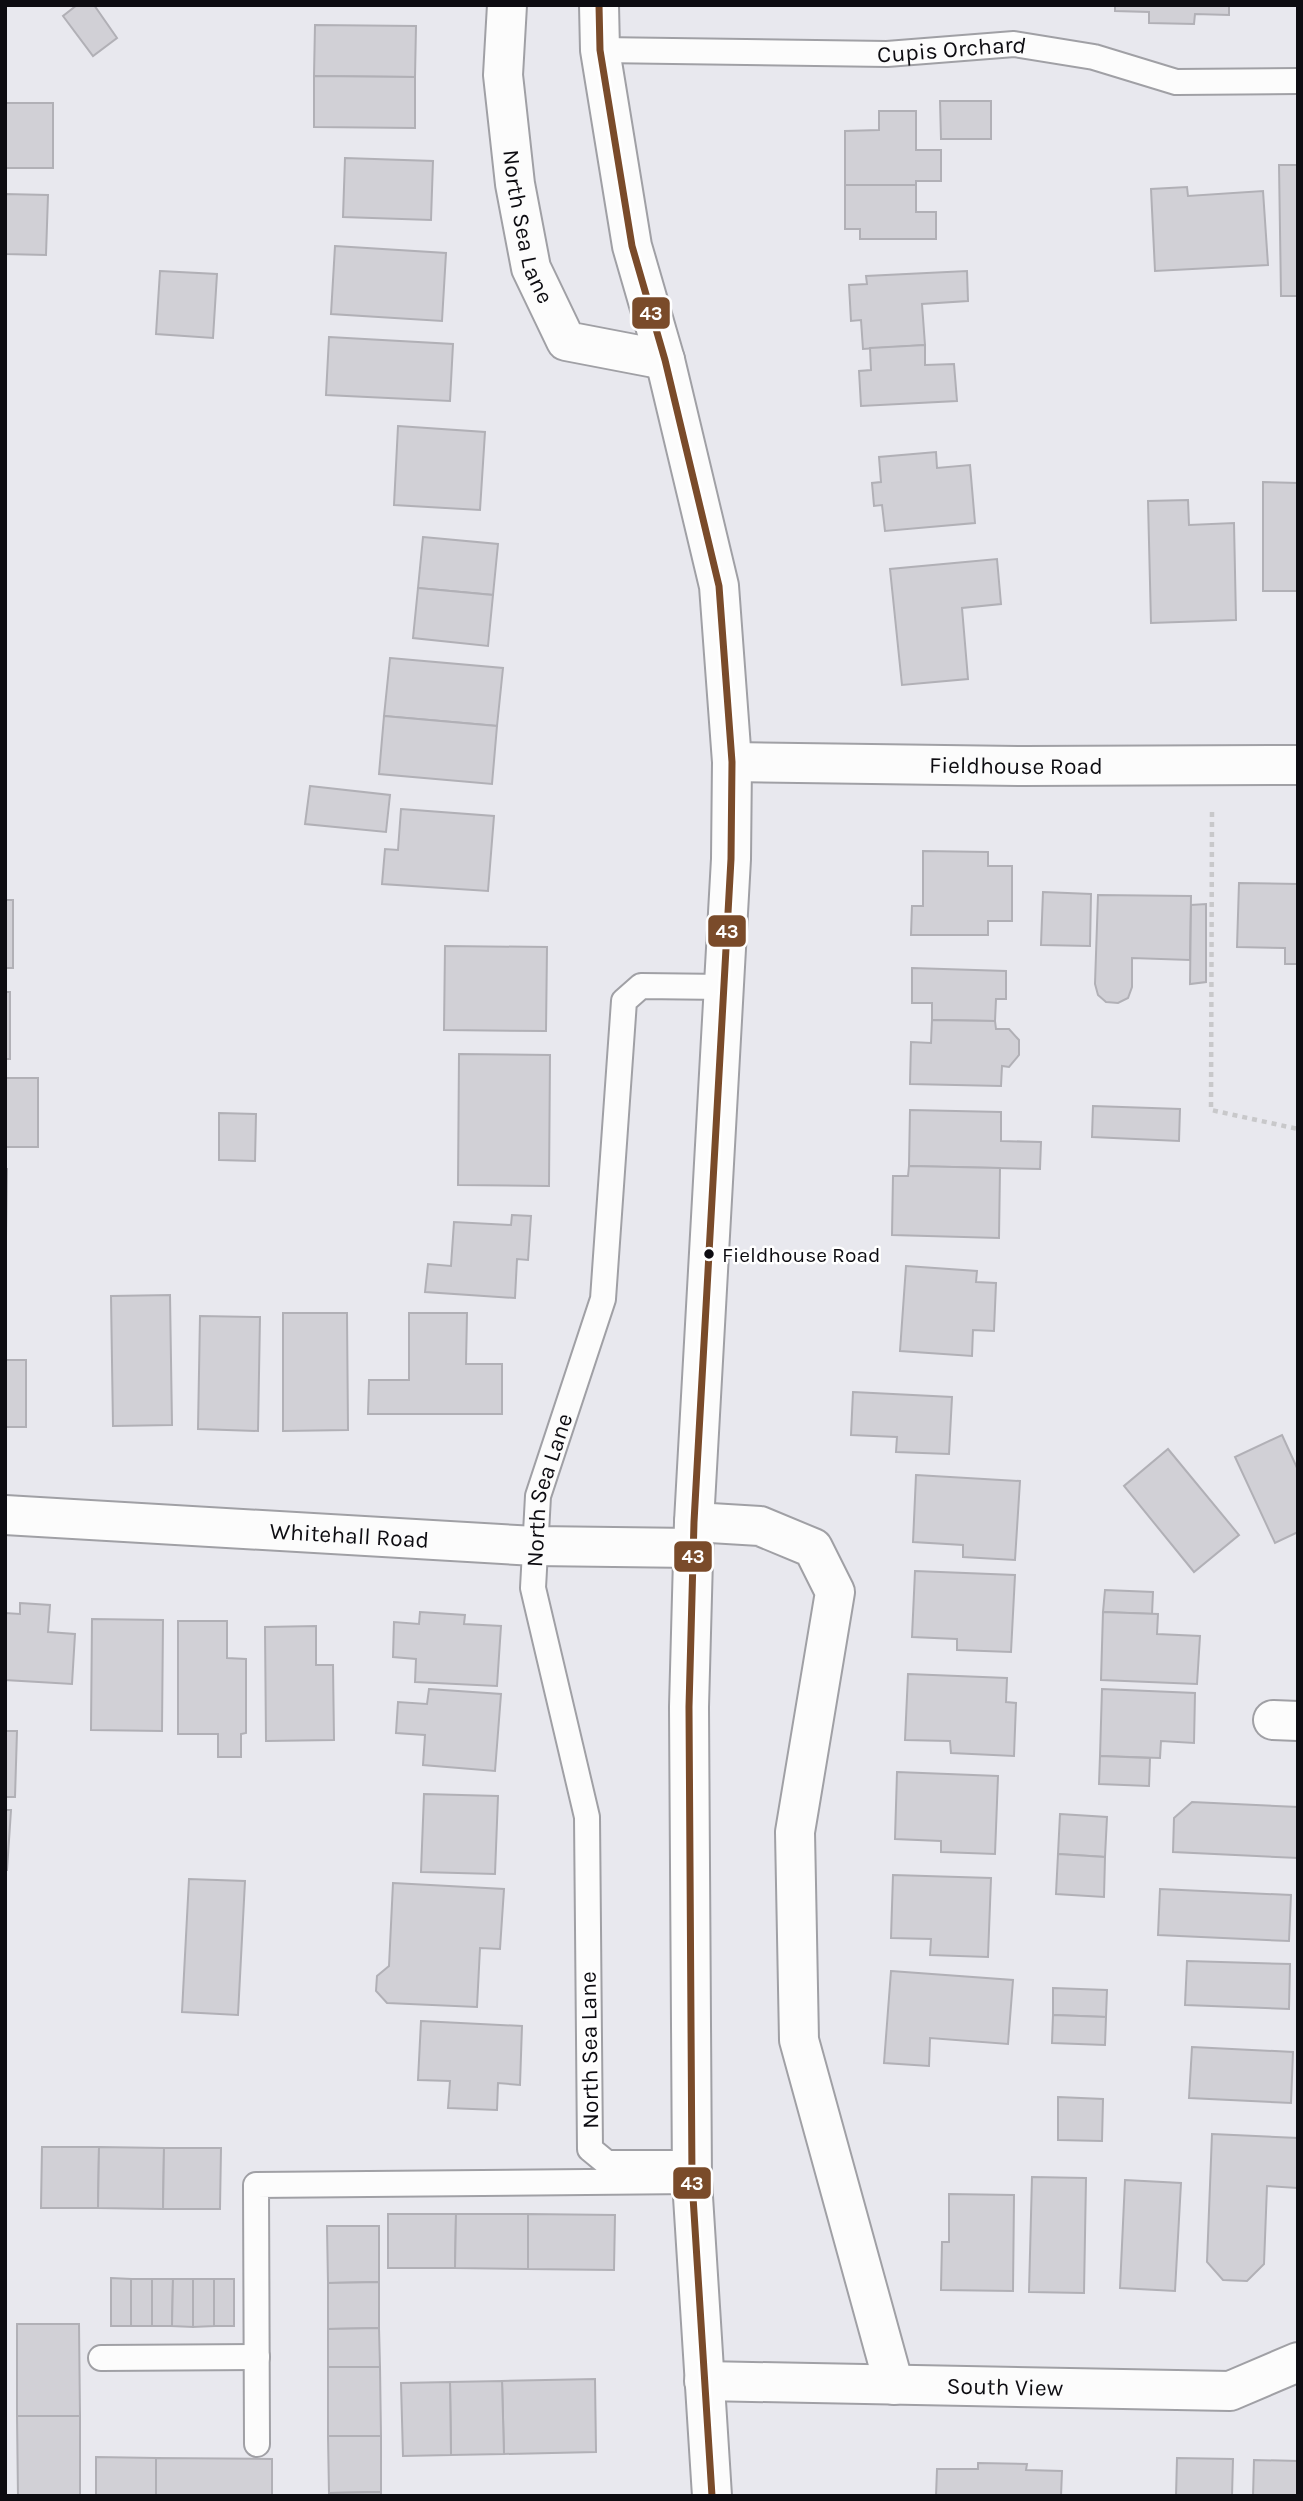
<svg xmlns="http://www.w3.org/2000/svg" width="1303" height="2501" font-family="Karla,sans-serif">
	<rect width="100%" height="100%" fill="#e8e8ee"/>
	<!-- building -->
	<g fill="#d1d0d6" stroke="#b1b0b6" stroke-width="2">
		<polygon points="77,5 94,5 117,38 93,56 63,16"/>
		<polygon points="1115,5 1229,5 1229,15 1195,14 1194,24 1149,23 1149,12 1115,11"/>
		<polygon points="315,25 416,26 415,77 314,76"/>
		<polygon points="314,76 415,77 415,128 314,127"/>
		<polygon points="940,101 991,101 991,139 941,139"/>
		<rect x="5" y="103" width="48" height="65"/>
		<polygon points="879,111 916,111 916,150 941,150 941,181 916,181 916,185 845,185 845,131 879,130"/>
		<polygon points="345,158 433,161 431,220 343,217"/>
		<polygon points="1279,165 1298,165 1298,296 1281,296"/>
		<polygon points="845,185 916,185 916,212 936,212 936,239 860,239 860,229 845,229"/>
		<polygon points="1187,187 1188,196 1263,191 1268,265 1155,271 1151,189"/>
		<polygon points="5,194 48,195 46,255 5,254"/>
		<polygon points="335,246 446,253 442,321 331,314"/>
		<polygon points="160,271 217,274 213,338 156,334"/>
		<polygon points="967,271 968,301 922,304 925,345 863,349 861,320 851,321 849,285 867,284 866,276"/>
		<polygon points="329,337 453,344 450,401 326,395"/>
		<polygon points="925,345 925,365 954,364 957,401 861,406 859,371 871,370 870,348"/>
		<polygon points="398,426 485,432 480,510 394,505"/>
		<polygon points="936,452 937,468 970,465 975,523 885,531 882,505 874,506 872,483 881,482 879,457"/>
		<polygon points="1263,482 1298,483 1298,591 1263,591"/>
		<polygon points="1188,500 1189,525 1234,523 1236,620 1151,623 1148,501"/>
		<polygon points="423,537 498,544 493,595 418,588"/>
		<polygon points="997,559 1001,604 962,608 968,679 902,685 890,569"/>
		<polygon points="418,588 493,595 488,646 413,638"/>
		<polygon points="390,658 503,668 497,726 384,716"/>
		<polygon points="384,716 497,726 492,784 379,774"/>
		<polygon points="310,786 390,795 386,832 305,824"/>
		<polygon points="401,809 494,816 488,891 382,884 385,849 398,850"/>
		<polygon points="923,851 988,852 988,866 1012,866 1012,921 988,921 988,935 911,935 912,906 923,906"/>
		<polygon points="1239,883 1298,884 1298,964 1285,964 1285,948 1237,947"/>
		<polygon points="1043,892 1091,894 1090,946 1041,945"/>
		<polygon points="1098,895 1191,896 1190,960 1132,958 1132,987 1128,998 1118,1003 1106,1002 1098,995 1095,984"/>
		<rect x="5" y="900" width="8" height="68"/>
		<polygon points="1206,904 1206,982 1190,984 1191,905"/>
		<polygon points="445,946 547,947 546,1031 444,1030"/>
		<polygon points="912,968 1006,971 1006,999 996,999 995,1021 932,1020 932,1003 912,1003"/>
		<rect x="5" y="992" width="5" height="67"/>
		<polygon points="932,1020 995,1021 996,1029 1009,1029 1019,1040 1019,1055 1009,1067 1002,1066 1001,1086 910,1084 911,1042 931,1043"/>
		<polygon points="459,1054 550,1055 549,1186 458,1185"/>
		<rect x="5" y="1078" width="33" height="69"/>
		<polygon points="1093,1106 1180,1109 1179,1141 1092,1137"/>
		<polygon points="910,1110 1001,1112 1001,1141 1041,1142 1040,1169 909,1166"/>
		<polygon points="219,1113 256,1114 255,1161 219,1160"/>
		<polygon points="909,1166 1000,1168 999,1238 892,1235 893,1176 908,1176"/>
		<polygon points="5,1169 7,1169 6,1237 5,1237"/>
		<polygon points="512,1215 531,1216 528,1260 517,1259 515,1298 425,1292 428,1264 451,1266 454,1222 511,1225"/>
		<polygon points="906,1266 977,1271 976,1282 996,1283 994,1331 973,1330 972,1356 900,1351"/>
		<polygon points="170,1295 172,1425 113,1426 111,1296"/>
		<polygon points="283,1313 347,1313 348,1430 283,1431"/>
		<polygon points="409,1313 467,1313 466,1364 502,1364 502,1414 368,1414 369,1380 409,1380"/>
		<polygon points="200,1316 260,1317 258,1431 198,1429"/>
		<rect x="5" y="1360" width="21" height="67"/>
		<polygon points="853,1392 952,1397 949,1454 896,1452 897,1437 851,1435"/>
		<polygon points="1282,1435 1298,1470 1298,1532 1275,1543 1235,1457"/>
		<polygon points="1168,1449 1239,1535 1194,1572 1124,1486"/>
		<polygon points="916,1475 1020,1481 1015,1560 963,1557 963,1545 913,1542"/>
		<polygon points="915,1571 1015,1575 1011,1652 957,1650 957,1639 912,1637"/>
		<polygon points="1105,1590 1153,1592 1152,1614 1103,1612"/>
		<polygon points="20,1603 50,1605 48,1632 75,1634 72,1684 5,1680 5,1613 20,1614"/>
		<polygon points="420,1612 465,1615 464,1624 501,1626 497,1686 415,1682 416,1659 393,1657 394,1622 419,1624"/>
		<polygon points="1103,1612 1158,1614 1157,1634 1200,1636 1197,1684 1101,1680"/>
		<polygon points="92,1619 163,1620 162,1731 91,1730"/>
		<polygon points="178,1621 227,1621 227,1658 246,1659 246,1733 241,1734 241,1757 218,1757 218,1734 178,1734"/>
		<polygon points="316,1626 316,1665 333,1665 334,1740 266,1741 265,1627"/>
		<polygon points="908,1674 1007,1678 1006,1702 1016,1703 1014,1756 951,1753 950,1741 905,1740"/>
		<polygon points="429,1689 501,1694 495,1771 423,1765 425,1735 396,1733 398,1702 427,1704"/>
		<polygon points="1102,1689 1195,1693 1194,1743 1161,1741 1160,1758 1100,1756"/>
		<polygon points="5,1731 17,1731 15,1797 5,1797"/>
		<polygon points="1100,1756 1150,1758 1149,1786 1099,1784"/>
		<polygon points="897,1772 998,1776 995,1854 941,1852 941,1841 895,1839"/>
		<polygon points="424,1794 498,1796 495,1874 421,1872"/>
		<polygon points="1192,1802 1298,1807 1298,1858 1173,1852 1174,1818"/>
		<polygon points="5,1810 11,1810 7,1870 5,1870"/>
		<polygon points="1060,1814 1107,1817 1105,1857 1058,1854"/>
		<polygon points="1058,1854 1105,1857 1104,1897 1056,1894"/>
		<polygon points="893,1875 991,1878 988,1957 930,1955 931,1939 891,1938"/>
		<polygon points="189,1879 245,1881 238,2015 182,2012"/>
		<polygon points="393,1883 504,1889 500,1949 480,1948 477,2007 387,2003 376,1991 377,1976 389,1966"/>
		<polygon points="1160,1889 1291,1895 1289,1941 1158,1935"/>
		<polygon points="1187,1961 1290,1964 1289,2009 1185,2005"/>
		<polygon points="891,1971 1013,1980 1008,2044 930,2038 929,2066 884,2063"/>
		<polygon points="1053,1988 1107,1990 1106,2017 1053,2015"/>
		<polygon points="1053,2015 1106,2017 1105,2045 1052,2043"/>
		<polygon points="421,2021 522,2026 520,2085 498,2083 497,2110 448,2108 450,2081 418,2080"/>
		<polygon points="1192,2047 1293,2052 1291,2103 1189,2098"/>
		<polygon points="1058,2097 1103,2099 1102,2141 1058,2140"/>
		<polygon points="1212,2134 1298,2138 1297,2188 1267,2186 1264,2264 1247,2281 1223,2280 1207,2262"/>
		<polygon points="42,2147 99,2147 98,2208 41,2208"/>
		<polygon points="99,2147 164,2148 163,2209 98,2208"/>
		<polygon points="164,2148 221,2148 220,2209 163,2209"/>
		<polygon points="1032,2177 1086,2178 1084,2293 1029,2292"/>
		<polygon points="1125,2180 1181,2183 1175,2291 1120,2288"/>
		<polygon points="949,2194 1014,2195 1013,2291 941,2290 942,2242 949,2242"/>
		<polygon points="388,2214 456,2214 455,2268 388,2268"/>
		<polygon points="456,2214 528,2214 528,2269 455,2268"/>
		<polygon points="528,2214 615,2215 614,2270 528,2269"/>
		<polygon points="327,2226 379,2226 379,2282 328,2283"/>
		<polygon points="111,2278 131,2279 131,2326 111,2326"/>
		<rect x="131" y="2279" width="21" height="47"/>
		<polygon points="152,2279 173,2279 172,2326 152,2326"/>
		<polygon points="173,2279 193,2279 193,2327 172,2326"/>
		<polygon points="193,2279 214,2279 214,2326 193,2327"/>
		<rect x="214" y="2279" width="20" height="47"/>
		<polygon points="379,2282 379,2328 328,2329 328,2283"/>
		<polygon points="17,2324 79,2324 80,2416 17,2416"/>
		<polygon points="379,2328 380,2367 328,2367 328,2329"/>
		<polygon points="328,2367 380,2367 381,2436 328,2436"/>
		<polygon points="595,2379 596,2452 504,2454 502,2381"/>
		<polygon points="502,2381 504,2454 451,2455 450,2382"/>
		<polygon points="450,2382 451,2455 403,2456 401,2383"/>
		<polygon points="17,2416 80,2416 80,2496 18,2496"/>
		<polygon points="328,2436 381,2436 381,2492 329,2493"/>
		<polygon points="96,2457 156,2458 156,2496 96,2496"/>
		<polygon points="156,2458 272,2459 272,2496 156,2496"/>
		<polygon points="1177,2458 1233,2459 1232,2496 1176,2496"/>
		<polygon points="1254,2460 1298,2461 1298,2496 1253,2496"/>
		<polygon points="978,2463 1027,2464 1026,2470 1062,2471 1061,2496 936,2496 937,2469 978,2469"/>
		<polygon points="381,2492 381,2496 329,2496 329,2493"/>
	</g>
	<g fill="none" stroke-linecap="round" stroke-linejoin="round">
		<!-- service casing -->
		<g stroke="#a0a0a5" stroke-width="28">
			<g id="service">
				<path id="s1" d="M600,50L887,54L1014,44L1094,57L1176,82L1298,81"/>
				<path id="s2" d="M692,2163H607L590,2149L587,1817L533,1588L538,1496L603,1299L624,1001L641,986L725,987"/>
				<polyline points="101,2358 257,2357"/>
				<polyline points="257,2444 256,2185 692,2181"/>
			</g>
		</g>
		<!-- minor casing -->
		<g stroke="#a0a0a5" stroke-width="42">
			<g id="minor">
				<path id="s3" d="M507,5L503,75L515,184L531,268L566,341L665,360"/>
				<path id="s4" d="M732,762L1025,766L1298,765"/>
				<path id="s5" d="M5,1515L535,1546L693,1548"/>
				<polyline points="694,1522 760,1526 813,1548 835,1592 795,1832 799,2040 894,2385"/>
				<polyline points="1273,1720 1298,1721"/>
				<path id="s6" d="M704,2381L1230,2391L1298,2362"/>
			</g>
		</g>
		<!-- tertiary casing -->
		<g stroke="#a0a0a5" stroke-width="42">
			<polyline id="tertiary" points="599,5 600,50 632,246 665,360 719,586 732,762 731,859 694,1522 689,1707 692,2181 712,2496"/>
		</g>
		<!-- path -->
		<polyline stroke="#c8c8ca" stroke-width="4.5" stroke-dasharray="5 5" stroke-linecap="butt" points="1212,812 1211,1110 1298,1129"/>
		<!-- service -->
		<use href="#service" stroke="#fcfcfc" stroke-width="24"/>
		<!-- minor -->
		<use href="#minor" stroke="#fcfcfc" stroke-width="38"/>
		<!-- tertiary -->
		<use href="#tertiary" stroke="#fcfcfc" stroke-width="38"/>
		<!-- bus-1 casing -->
		<g stroke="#fff" stroke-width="12">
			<polyline id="bus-1" points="599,5 600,50 632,246 665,360 719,586 732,762 731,859 694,1522 689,1707 692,2181 712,2496"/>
		</g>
		<!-- bus-1 -->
		<use href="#bus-1" stroke="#7a4b2a" stroke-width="7"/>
	</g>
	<!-- markers -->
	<circle fill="#0d0c11" stroke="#fff" stroke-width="2.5" cx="709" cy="1254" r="6"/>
	<g text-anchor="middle" stroke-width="5" stroke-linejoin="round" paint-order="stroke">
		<!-- bus labels -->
		<g font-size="21" fill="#0d0c11" stroke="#fff" text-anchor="start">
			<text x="722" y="1262">Fieldhouse Road</text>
		</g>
		<!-- street labels -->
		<g font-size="23" fill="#0d0c11" stroke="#fff">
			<text dy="8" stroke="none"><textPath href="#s1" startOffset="352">Cupis Orchard</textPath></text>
			<text dy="8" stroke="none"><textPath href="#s3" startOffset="224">North Sea Lane</textPath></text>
			<text dy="8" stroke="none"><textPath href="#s4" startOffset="284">Fieldhouse Road</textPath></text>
			<text dy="8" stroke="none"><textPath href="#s2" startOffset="774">North Sea Lane</textPath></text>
			<text dy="8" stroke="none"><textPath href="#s5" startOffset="345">Whitehall Road</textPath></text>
			<text transform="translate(589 2050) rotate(-91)" y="8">North Sea Lane</text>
			<text dy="8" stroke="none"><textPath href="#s6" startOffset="301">South View</textPath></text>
		</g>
	</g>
	<g stroke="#fff" stroke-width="2.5">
		<rect x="631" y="296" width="40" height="34" rx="7" fill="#7a4b2a"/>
		<rect x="707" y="914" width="40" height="34" rx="7" fill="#7a4b2a"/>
		<rect x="673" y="1540" width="40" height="33" rx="7" fill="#7a4b2a"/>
		<rect x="672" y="2166" width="40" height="34" rx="7" fill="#7a4b2a"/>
	</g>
	<g font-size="19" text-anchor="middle" font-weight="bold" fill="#fff">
		<text x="651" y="320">43</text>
		<text x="727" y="938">43</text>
		<text x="693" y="1563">43</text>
		<text x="692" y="2190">43</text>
	</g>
	<!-- border -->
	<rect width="1303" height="2501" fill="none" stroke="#0d0c11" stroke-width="14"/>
</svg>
